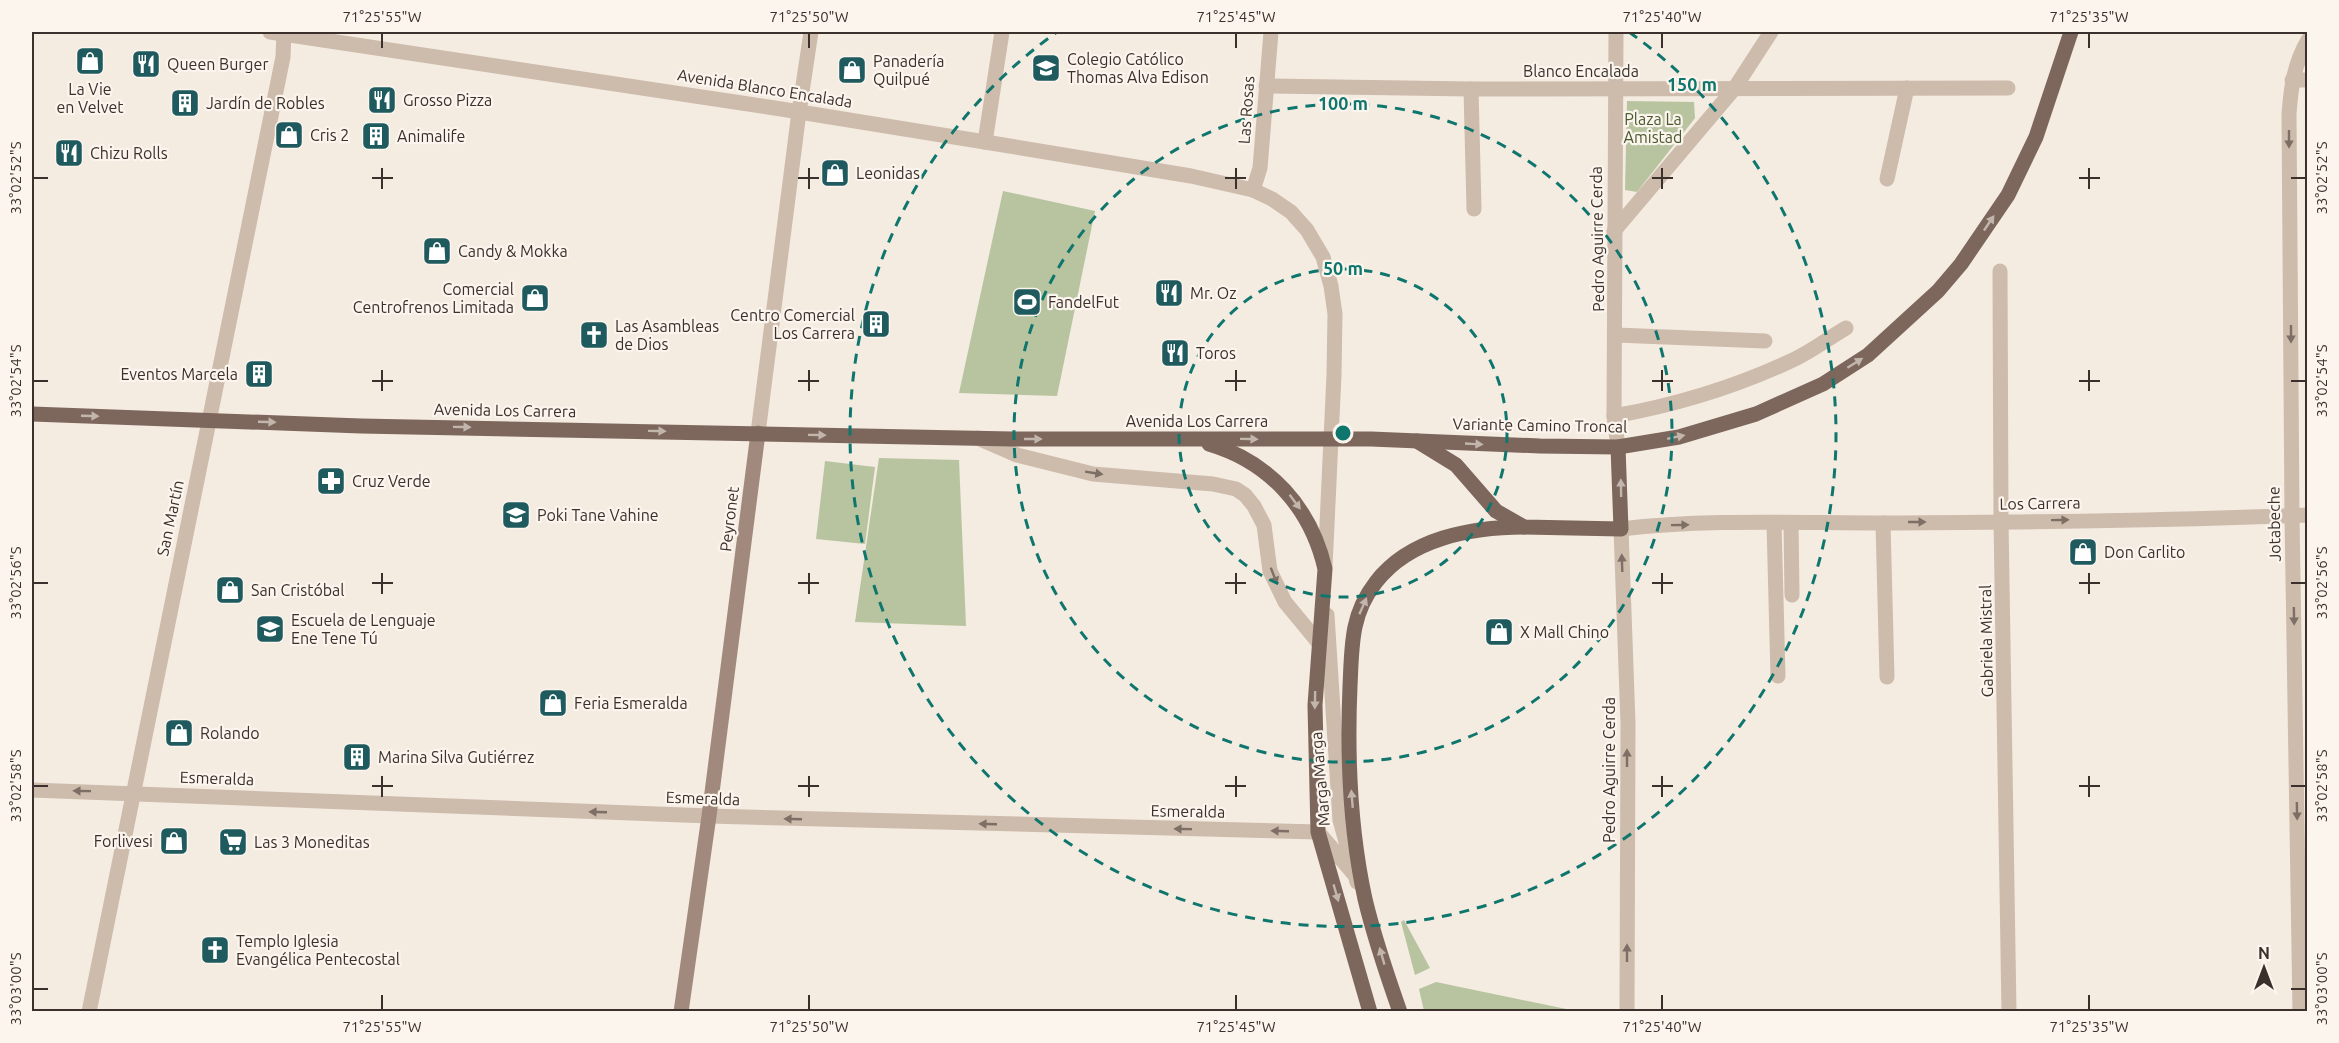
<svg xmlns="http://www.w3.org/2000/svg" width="2339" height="1043" font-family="Ubuntu,sans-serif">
	<rect width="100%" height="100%" fill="#f4ebe1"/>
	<!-- green -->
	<g fill="#b8c4a0">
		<polygon points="1627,101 1694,102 1695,118 1637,192 1625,190"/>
		<polygon points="1003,191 1095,211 1057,396 959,393"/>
		<polygon points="879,458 959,460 966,626 855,622"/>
		<polygon points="825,461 875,467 865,544 816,539"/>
		<polygon points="1404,920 1430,968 1415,975 1401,922"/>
		<polygon points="1436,982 1576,1011 1424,1011 1419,989"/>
	</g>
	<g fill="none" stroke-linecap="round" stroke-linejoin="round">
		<!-- minor -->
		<g stroke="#cdbbac" stroke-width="15">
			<polyline points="1616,32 1614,416 1618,447"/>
			<polyline points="2292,80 2308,80"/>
			<polyline points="1266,86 1471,89 2008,88"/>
			<polyline points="1471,89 1474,209"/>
			<polyline points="799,112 811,32"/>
			<polyline points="985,142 1002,32"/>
			<polyline points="1887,179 1907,88"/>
			<polyline points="1614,231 1734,89 1771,32"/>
			<polyline points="2000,271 2001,521 2009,1012"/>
			<polyline points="1616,335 1765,341"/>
			<path d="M1614,416C1676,405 1738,386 1795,359C1812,351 1829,338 1846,328"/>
			<polyline points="978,438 1017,455 1093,474 1213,484 1236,489 1245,495 1254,506 1264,525 1270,571 1285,602 1318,642"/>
			<polyline points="1774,523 1778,676"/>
			<polyline points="1791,523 1792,595"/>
			<polyline points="1883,523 1887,677"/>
			<polyline points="1621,529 1628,723 1627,1012"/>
			<polyline points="32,790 709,816 1318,832 1354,874"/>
			<polyline points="89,1012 283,57 284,32"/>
			<path d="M2300,1012L2292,516L2289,114C2291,87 2294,64 2308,40"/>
		</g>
		<!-- tertiary -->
		<g stroke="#cdbbac" stroke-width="15">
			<polyline points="270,32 781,109 985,142 1191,176 1253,190 1272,199 1291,212 1307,230 1323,257 1331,286 1335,314 1334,375 1325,567"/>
			<polyline points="1253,190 1260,168 1271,32"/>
			<polyline points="758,433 799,112"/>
			<path d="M1621,529C1706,519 1795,523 1880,523C2023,522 2165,521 2308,515"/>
			<polyline points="1327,615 1340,820 1357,882"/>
		</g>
		<!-- secondary -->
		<polyline stroke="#a18a7d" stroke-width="15" points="681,1012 709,816 758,433"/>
		<!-- primary -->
		<g stroke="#7d675c" stroke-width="15">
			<polyline points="32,414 361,426 1012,439 1371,439 1540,446 1618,447 1679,437 1756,414 1823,384 1868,355 1938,291 1961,264 2008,195 2036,137 2071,32"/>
			<polyline points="1417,441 1456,465 1496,511 1524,527 1621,529 1618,447"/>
			<path d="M1209,444C1270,462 1311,508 1325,569L1315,705L1318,832L1370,1012"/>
			<path d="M1400,1012C1387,975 1374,937 1365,899C1350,830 1347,756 1350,686C1351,667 1351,646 1355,627C1358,612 1366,595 1376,582C1410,538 1472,527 1524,527"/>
		</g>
	</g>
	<!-- one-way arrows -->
	<defs><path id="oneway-solid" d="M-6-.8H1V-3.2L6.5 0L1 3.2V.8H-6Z" transform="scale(1.5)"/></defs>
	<g fill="#7d6f65">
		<use href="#oneway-solid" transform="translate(2289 139) rotate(90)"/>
		<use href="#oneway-solid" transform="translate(2291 334) rotate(90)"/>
		<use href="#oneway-solid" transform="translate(1094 473) rotate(9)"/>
		<use href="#oneway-solid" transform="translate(2060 520) rotate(-1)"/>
		<use href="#oneway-solid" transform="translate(1917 522)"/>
		<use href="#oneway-solid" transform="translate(1680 525) rotate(-1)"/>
		<use href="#oneway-solid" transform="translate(1622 563) rotate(-92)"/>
		<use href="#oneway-solid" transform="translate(1274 576) rotate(69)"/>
		<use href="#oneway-solid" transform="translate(2294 616) rotate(89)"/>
		<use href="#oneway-solid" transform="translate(1627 758) rotate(-90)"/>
		<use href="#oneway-solid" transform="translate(82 791) rotate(-179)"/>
		<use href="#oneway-solid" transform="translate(2297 811) rotate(89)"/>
		<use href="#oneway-solid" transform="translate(598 812) rotate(-178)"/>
		<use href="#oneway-solid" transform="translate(793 819) rotate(-178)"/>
		<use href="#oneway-solid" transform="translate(988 824) rotate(-178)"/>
		<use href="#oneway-solid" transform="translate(1183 829) rotate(-179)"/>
		<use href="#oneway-solid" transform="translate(1280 831) rotate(-178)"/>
		<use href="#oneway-solid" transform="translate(1627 953) rotate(-90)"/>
	</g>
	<g fill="#c2b5ac">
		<use href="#oneway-solid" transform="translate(1989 223) rotate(-56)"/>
		<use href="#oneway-solid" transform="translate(1855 363) rotate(-32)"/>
		<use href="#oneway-solid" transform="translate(90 416) rotate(2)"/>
		<use href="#oneway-solid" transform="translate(267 422) rotate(2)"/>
		<use href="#oneway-solid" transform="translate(462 427) rotate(1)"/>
		<use href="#oneway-solid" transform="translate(657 431) rotate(1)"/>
		<use href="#oneway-solid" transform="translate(817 435) rotate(1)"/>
		<use href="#oneway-solid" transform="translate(1676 437) rotate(-12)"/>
		<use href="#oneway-solid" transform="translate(1033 439)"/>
		<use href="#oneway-solid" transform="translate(1249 439) rotate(1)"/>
		<use href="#oneway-solid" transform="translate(1474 444) rotate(3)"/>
		<use href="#oneway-solid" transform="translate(1621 488) rotate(-91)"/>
		<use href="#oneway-solid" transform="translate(1295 502) rotate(53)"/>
		<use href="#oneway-solid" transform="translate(1363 606) rotate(-66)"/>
		<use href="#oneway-solid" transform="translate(1315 700) rotate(91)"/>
		<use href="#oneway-solid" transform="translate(1352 799) rotate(-95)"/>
		<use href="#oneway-solid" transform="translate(1336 893) rotate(74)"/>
		<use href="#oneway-solid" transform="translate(1382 956) rotate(-106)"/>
	</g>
	<!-- ticks -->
	<path fill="none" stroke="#3b302b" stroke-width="2" d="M382,33V48M809,33V48M1236,33V48M1662,33V48M2089,33V48M382,168V189M809,168V189M1236,168V189M1662,168V189M2089,168V189M33,178H48M372,178H393M798,178H819M1225,178H1246M1652,178H1673M2079,178H2100M2291,178H2306M382,370V391M809,370V391M1236,370V391M1662,370V391M2089,370V391M33,381H48M372,381H393M798,381H819M1225,381H1246M1652,381H1673M2079,381H2100M2291,381H2306M382,573V594M809,573V594M1236,573V594M1662,573V594M2089,573V594M33,583H48M372,583H393M798,583H819M1225,583H1246M1652,583H1673M2079,583H2100M2291,583H2306M382,776V797M809,776V797M1236,776V797M1662,776V797M2089,776V797M33,786H48M372,786H393M798,786H819M1225,786H1246M1652,786H1673M2079,786H2100M2291,786H2306M33,989H48M2291,989H2306M382,995V1010M809,995V1010M1236,995V1010M1662,995V1010M2089,995V1010"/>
	<!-- distance rings -->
	<g fill="none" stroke="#0f766e" stroke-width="3" stroke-dasharray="10 8">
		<circle cx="1343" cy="433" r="164"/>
		<circle cx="1343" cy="433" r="329"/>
		<path d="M1629 32A493 493 0 1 1 1057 32"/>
	</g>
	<!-- icons -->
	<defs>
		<g id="shop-square" transform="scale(1.5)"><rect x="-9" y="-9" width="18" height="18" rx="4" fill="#1f5a5e" stroke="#fbf5ee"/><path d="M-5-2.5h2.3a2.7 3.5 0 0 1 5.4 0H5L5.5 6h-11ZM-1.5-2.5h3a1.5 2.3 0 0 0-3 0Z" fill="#fff"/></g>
		<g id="restaurant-square" transform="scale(1.5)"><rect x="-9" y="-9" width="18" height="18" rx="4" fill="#1f5a5e" stroke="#fbf5ee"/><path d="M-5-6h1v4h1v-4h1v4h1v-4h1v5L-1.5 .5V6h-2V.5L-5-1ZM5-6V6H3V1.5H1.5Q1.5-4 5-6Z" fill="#fff"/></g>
		<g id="school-square" transform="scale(1.5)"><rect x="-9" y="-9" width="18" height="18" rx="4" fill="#1f5a5e" stroke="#fbf5ee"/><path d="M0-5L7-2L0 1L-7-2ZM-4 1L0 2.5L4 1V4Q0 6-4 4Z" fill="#fff"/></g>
		<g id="building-square" transform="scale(1.5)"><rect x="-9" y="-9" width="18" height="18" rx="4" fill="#1f5a5e" stroke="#fbf5ee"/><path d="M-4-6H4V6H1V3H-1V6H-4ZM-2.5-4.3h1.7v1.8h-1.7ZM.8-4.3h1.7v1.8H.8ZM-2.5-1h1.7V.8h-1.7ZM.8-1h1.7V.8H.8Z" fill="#fff"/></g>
		<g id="stadium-square" transform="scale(1.5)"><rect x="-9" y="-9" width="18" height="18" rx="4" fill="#1f5a5e" stroke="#fbf5ee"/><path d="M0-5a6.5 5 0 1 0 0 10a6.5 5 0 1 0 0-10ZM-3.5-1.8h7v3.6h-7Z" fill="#fff"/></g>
		<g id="church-square" transform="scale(1.5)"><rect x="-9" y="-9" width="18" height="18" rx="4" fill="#1f5a5e" stroke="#fbf5ee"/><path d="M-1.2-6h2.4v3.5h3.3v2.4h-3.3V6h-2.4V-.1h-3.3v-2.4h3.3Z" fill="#fff"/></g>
		<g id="pharmacy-square" transform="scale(1.5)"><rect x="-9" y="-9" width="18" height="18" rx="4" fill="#1f5a5e" stroke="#fbf5ee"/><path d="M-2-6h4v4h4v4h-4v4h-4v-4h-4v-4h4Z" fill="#fff"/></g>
		<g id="supermarket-square" transform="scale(1.5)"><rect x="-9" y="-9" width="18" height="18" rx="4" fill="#1f5a5e" stroke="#fbf5ee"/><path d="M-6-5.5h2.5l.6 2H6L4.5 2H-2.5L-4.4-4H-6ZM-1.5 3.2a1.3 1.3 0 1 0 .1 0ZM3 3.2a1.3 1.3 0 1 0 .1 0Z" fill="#fff"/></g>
	</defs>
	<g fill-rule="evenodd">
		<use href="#shop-square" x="90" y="61"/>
		<use href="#restaurant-square" x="146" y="64"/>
		<use href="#school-square" x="1046" y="68"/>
		<use href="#shop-square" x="852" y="70"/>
		<use href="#restaurant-square" x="382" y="100"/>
		<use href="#building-square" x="185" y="103"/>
		<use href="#shop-square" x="289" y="135"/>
		<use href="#building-square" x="376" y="136"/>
		<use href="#restaurant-square" x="69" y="153"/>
		<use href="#shop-square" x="835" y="173"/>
		<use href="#shop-square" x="437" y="251"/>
		<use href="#restaurant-square" x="1169" y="293"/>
		<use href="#shop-square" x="535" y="298"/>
		<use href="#stadium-square" x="1027" y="302"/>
		<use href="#building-square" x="876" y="324"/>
		<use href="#church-square" x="594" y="335"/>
		<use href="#restaurant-square" x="1175" y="353"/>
		<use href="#building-square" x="259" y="374"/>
		<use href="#pharmacy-square" x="331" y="481"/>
		<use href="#school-square" x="516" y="515"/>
		<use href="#shop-square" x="2083" y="552"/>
		<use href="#shop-square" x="230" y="590"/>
		<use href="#school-square" x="270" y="629"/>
		<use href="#shop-square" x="1499" y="632"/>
		<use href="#shop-square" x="553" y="703"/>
		<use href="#shop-square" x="179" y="733"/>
		<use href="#building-square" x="357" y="757"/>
		<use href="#shop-square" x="174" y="841"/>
		<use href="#supermarket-square" x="233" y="842"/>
		<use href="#church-square" x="215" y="950"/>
	</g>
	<g text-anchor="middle" stroke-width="4.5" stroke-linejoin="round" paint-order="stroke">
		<!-- poi labels -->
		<g font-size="16" fill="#3b302b" stroke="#fbf5ee" text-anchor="start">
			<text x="1067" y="65">Colegio Católico<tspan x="1067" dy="18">Thomas Alva Edison</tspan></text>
			<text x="873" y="67">Panadería<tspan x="873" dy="18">Quilpué</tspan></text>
			<text x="167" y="70">Queen Burger</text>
			<text x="90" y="95" text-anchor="middle">La Vie<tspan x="90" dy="18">en Velvet</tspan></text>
			<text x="403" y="106">Grosso Pizza</text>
			<text x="206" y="109">Jardín de Robles</text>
			<text x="310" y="141">Cris 2</text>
			<text x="397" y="142">Animalife</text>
			<text x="90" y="159">Chizu Rolls</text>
			<text x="856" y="179">Leonidas</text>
			<text x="458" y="257">Candy &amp; Mokka</text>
			<text x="514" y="295" text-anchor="end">Comercial<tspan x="514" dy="18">Centrofrenos Limitada</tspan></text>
			<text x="1190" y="299">Mr. Oz</text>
			<text x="1048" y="308">FandelFut</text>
			<text x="855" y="321" text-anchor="end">Centro Comercial<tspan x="855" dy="18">Los Carrera</tspan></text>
			<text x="615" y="332">Las Asambleas<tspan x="615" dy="18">de Dios</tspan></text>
			<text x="1196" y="359">Toros</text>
			<text x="238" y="380" text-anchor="end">Eventos Marcela</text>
			<text x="352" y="487">Cruz Verde</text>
			<text x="537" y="521">Poki Tane Vahine</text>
			<text x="2104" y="558">Don Carlito</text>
			<text x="251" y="596">San Cristóbal</text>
			<text x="291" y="626">Escuela de Lenguaje<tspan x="291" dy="18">Ene Tene Tú</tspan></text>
			<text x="1520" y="638">X Mall Chino</text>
			<text x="574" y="709">Feria Esmeralda</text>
			<text x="200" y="739">Rolando</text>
			<text x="378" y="763">Marina Silva Gutiérrez</text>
			<text x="153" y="847" text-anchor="end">Forlivesi</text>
			<text x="254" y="848">Las 3 Moneditas</text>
			<text x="236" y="947">Templo Iglesia<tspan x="236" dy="18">Evangélica Pentecostal</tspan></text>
		</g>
		<!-- street labels -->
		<g font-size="16" fill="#3b302b" stroke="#fbf5ee">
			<text x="1581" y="77">Blanco Encalada</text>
			<text transform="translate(765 88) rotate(9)" y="6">Avenida Blanco Encalada</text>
			<text transform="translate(1246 110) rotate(-86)" y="6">Las Rosas</text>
			<text transform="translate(1597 239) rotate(-91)" y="6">Pedro Aguirre Cerda</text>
			<text transform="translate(505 410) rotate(1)" y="6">Avenida Los Carrera</text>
			<text x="1197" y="427">Avenida Los Carrera</text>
			<text transform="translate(1540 425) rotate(1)" y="6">Variante Camino Troncal</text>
			<text transform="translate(2040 503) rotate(-1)" y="6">Los Carrera</text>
			<text transform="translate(170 518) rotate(-78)" y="6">San Martín</text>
			<text transform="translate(729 519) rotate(-83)" y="6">Peyronet</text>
			<text transform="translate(2274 524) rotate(-91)" y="6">Jotabeche</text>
			<text transform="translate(1986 641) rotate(-91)" y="6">Gabriela Mistral</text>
			<text transform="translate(1609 770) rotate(-90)" y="6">Pedro Aguirre Cerda</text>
			<text transform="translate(217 778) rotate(2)" y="6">Esmeralda</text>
			<text transform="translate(1320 779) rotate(-95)" y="6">Marga Marga</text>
			<text transform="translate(703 798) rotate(2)" y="6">Esmeralda</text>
			<text transform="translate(1188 811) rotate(1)" y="6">Esmeralda</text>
		</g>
		<!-- park labels -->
		<g font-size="16" fill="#4a5a2e" stroke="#fbf5ee">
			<text x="1653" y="125">Plaza La<tspan x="1653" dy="18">Amistad</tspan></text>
		</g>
	</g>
	<circle cx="1343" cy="433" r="9" fill="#0f766e" stroke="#fbf5ee" stroke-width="3"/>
	<g font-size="18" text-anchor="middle" font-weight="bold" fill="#0f766e" stroke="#fbf5ee" stroke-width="4.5" stroke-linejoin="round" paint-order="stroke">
		<text x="1692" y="91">150 m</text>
		<text x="1343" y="110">100 m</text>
		<text x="1343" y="275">50 m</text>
	</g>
	<!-- border -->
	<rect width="2339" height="1043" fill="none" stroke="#fbf5ee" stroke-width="66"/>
	<!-- north arrow -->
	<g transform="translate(2264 968)" stroke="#fbf5ee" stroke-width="4.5" paint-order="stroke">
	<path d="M0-4.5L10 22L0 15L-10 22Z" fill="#3b302b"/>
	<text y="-9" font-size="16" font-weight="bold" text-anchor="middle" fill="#3b302b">N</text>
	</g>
	<rect x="33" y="33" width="2273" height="977" fill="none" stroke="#3b302b" stroke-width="2"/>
	<g font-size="15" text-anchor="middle" fill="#3b302b">
		<text x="382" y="22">71°25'55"W</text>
		<text x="809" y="22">71°25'50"W</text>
		<text x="1236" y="22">71°25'45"W</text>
		<text x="1662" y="22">71°25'40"W</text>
		<text x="2089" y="22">71°25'35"W</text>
		<text transform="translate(16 178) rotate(-90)" y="5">33°02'52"S</text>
		<text transform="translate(2322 178) rotate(-90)" y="5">33°02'52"S</text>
		<text transform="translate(16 381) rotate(-90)" y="5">33°02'54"S</text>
		<text transform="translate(2322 381) rotate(-90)" y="5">33°02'54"S</text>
		<text transform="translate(16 583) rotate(-90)" y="5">33°02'56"S</text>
		<text transform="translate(2322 583) rotate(-90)" y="5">33°02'56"S</text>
		<text transform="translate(16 786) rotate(-90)" y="5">33°02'58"S</text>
		<text transform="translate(2322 786) rotate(-90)" y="5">33°02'58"S</text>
		<text transform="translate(16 989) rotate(-90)" y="5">33°03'00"S</text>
		<text transform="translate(2322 989) rotate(-90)" y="5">33°03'00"S</text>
		<text x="382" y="1032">71°25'55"W</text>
		<text x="809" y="1032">71°25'50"W</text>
		<text x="1236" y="1032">71°25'45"W</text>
		<text x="1662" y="1032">71°25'40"W</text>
		<text x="2089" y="1032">71°25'35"W</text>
	</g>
</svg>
